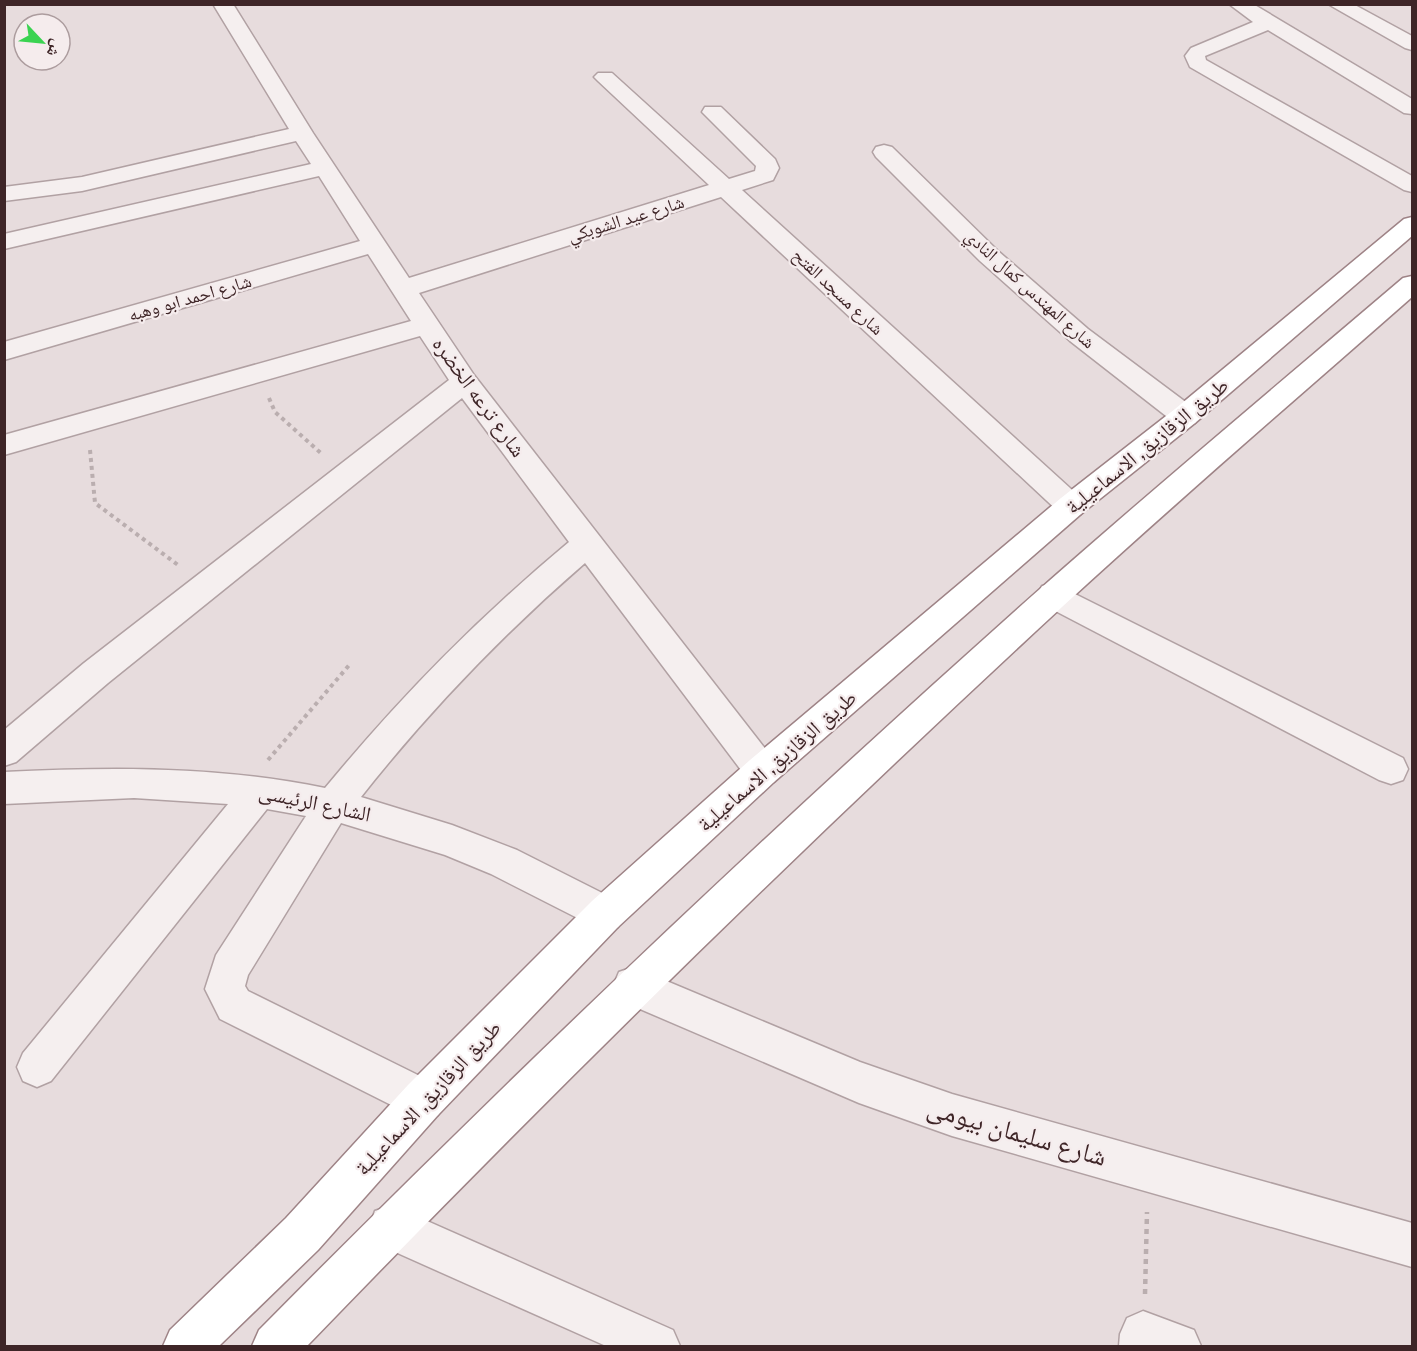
<svg xmlns="http://www.w3.org/2000/svg" width="1417" height="1351" font-family="'Archivo Narrow','Noto Naskh Arabic',sans-serif">
	<rect width="100%" height="100%" fill="#e7dcdd"/>
	<g fill="none" stroke-linecap="round" stroke-linejoin="round">
		<!-- minor casing -->
		<g stroke="#b1a1a3" stroke-width="3">
			<g id="minor">
				<path d="M213,4H233L313,133L409,278L709,185L598,81L594,77L598,73H612L729,179L755,171L756,166L702,112L705,107H721L775,159L779,168L773,180L742,190L1081,498L1086,506L1081,514L1071,517L1061,514L721,197L419,293L474,375L774,760L779,771L774,782L762,786L750,782L585,563C503,634 429,711 361,797L452,825L517,850L618,901L624,914L618,927L605,932L491,874L445,855L341,823L248,975L245,986L248,991L438,1085L444,1100L438,1115L423,1121L220,1019L205,989L216,955L306,816L267,809L51,1081L37,1087L23,1081L17,1067L23,1053L228,804L134,798L4,804V772C113,767 218,766 325,788C402,695 477,619 569,542L462,398L108,683L16,762L4,766V730L84,663L449,380L420,336L4,455V435L411,321L368,254L4,360V342L360,241L319,176L4,249V234L311,164L296,141L82,191L4,201V187L82,177L289,129Z"/>
				<polygon points="1229,4 1253,4 1412,99 1412,114 1404,113 1268,30 1205,56 1206,60 1412,176 1412,192 1404,190 1190,67 1185,56 1191,48 1253,22"/>
				<polygon points="1328,4 1353,4 1412,36 1412,50 1405,48"/>
				<polygon points="884,145 892,147 998,251 1088,329 1195,409 1199,416 1195,423 1185,426 1175,423 1070,341 980,261 876,157 873,152 876,147"/>
				<polygon points="1053,583 1403,758 1408,769 1403,780 1391,784 1379,780 1042,604 1037,595 1042,586"/>
				<polygon points="633,967 860,1062 952,1094 1412,1223 1412,1267 952,1136 859,1103 619,1000 613,986 619,972"/>
				<polygon points="391,1205 673,1330 680,1346 606,1346 375,1243 369,1227 375,1211"/>
				<polygon points="1143,1311 1194,1330 1201,1346 1119,1346 1120,1334 1127,1318"/>
			</g>
		</g>
		<!-- highway casing -->
		<g stroke="#9e8386" stroke-width="3">
			<g id="highway">
				<polygon points="1412,217 1412,236 1195,423 1081,514 774,782 618,927 438,1115 318,1250 219,1346 163,1346 170,1330 286,1218 408,1085 592,901 750,760 1061,498 1175,409 1404,219"/>
				<path d="M1412,276V297C1295,400 1177,501 1062,607C803,846 551,1093 307,1346H252L259,1330C512,1074 772,827 1041,588C1160,483 1282,381 1403,278Z"/>
			</g>
		</g>
		<!-- path-far1 -->
		<g stroke="#baaeaf" stroke-width="4" stroke-dasharray="4 4" stroke-linecap="butt">
			<polyline points="269,398 275,412 323,455"/>
			<polyline points="90,450 95,503 178,565"/>
			<polyline points="268,760 351,663"/>
		</g>
		<!-- path -->
		<polyline stroke="#baaeaf" stroke-width="4.5" stroke-dasharray="5 5" stroke-linecap="butt" points="1145,1294 1147,1212"/>
		<!-- minor -->
		<use href="#minor" fill="#f5efef" fill-rule="evenodd"/>
		<!-- highway -->
		<use href="#highway" fill="#fff" fill-rule="evenodd"/>
	</g>
	<g text-anchor="middle" stroke-width="4.5" stroke-linejoin="round" paint-order="stroke">
		<!-- far-street labels -->
		<g font-size="18" fill="#3e2527" stroke="#f5eced">
			<text transform="translate(626 219) rotate(-17)" y="6">شارع عيد الشوبكي</text>
			<text transform="translate(1030 289) rotate(42)" y="6">شارع المهندس كمال النادي</text>
			<text transform="translate(838 292) rotate(43)" y="6">شارع مسجد الفتح</text>
			<text transform="translate(190 298) rotate(-16)" y="6">شارع احمد ابو وهبه</text>
		</g>
		<!-- street labels -->
		<g font-size="21" fill="#3e2527" stroke="#f5eced">
			<text transform="translate(479 397) rotate(54)" y="7">شارع ترعه الخضره</text>
			<text transform="translate(1147 446) rotate(-39)" y="7">طريق الزقازيق, الاسماعيلية</text>
			<text transform="translate(777 761) rotate(-41)" y="7">طريق الزقازيق, الاسماعيلية</text>
			<text transform="translate(315 803) rotate(12)" y="7">الشارع الرئيسى</text>
			<text transform="translate(428 1098) rotate(-47)" y="7">طريق الزقازيق, الاسماعيلية</text>
		</g>
		<!-- near-street labels -->
		<g font-size="26" fill="#3e2527" stroke="#f5eced">
			<text transform="translate(1017 1132) rotate(16)" y="9">شارع سليمان بيومى</text>
		</g>
	</g>
	<!-- border -->
	<rect width="1417" height="1351" fill="none" stroke="#3e2527" stroke-width="12"/>
	<!-- north arrow -->
	<g transform="translate(42 42) rotate(116)"><circle r="28" fill="#f5eced" stroke="#ac9c9e" stroke-width="1.5"/>
	<path d="M0-4.5L10 22L0 15L-10 22Z" fill="#3ad351"/>
	<text y="-9" font-size="16" font-weight="bold" text-anchor="middle" fill="#3e2527">ش</text>
	</g>
</svg>
